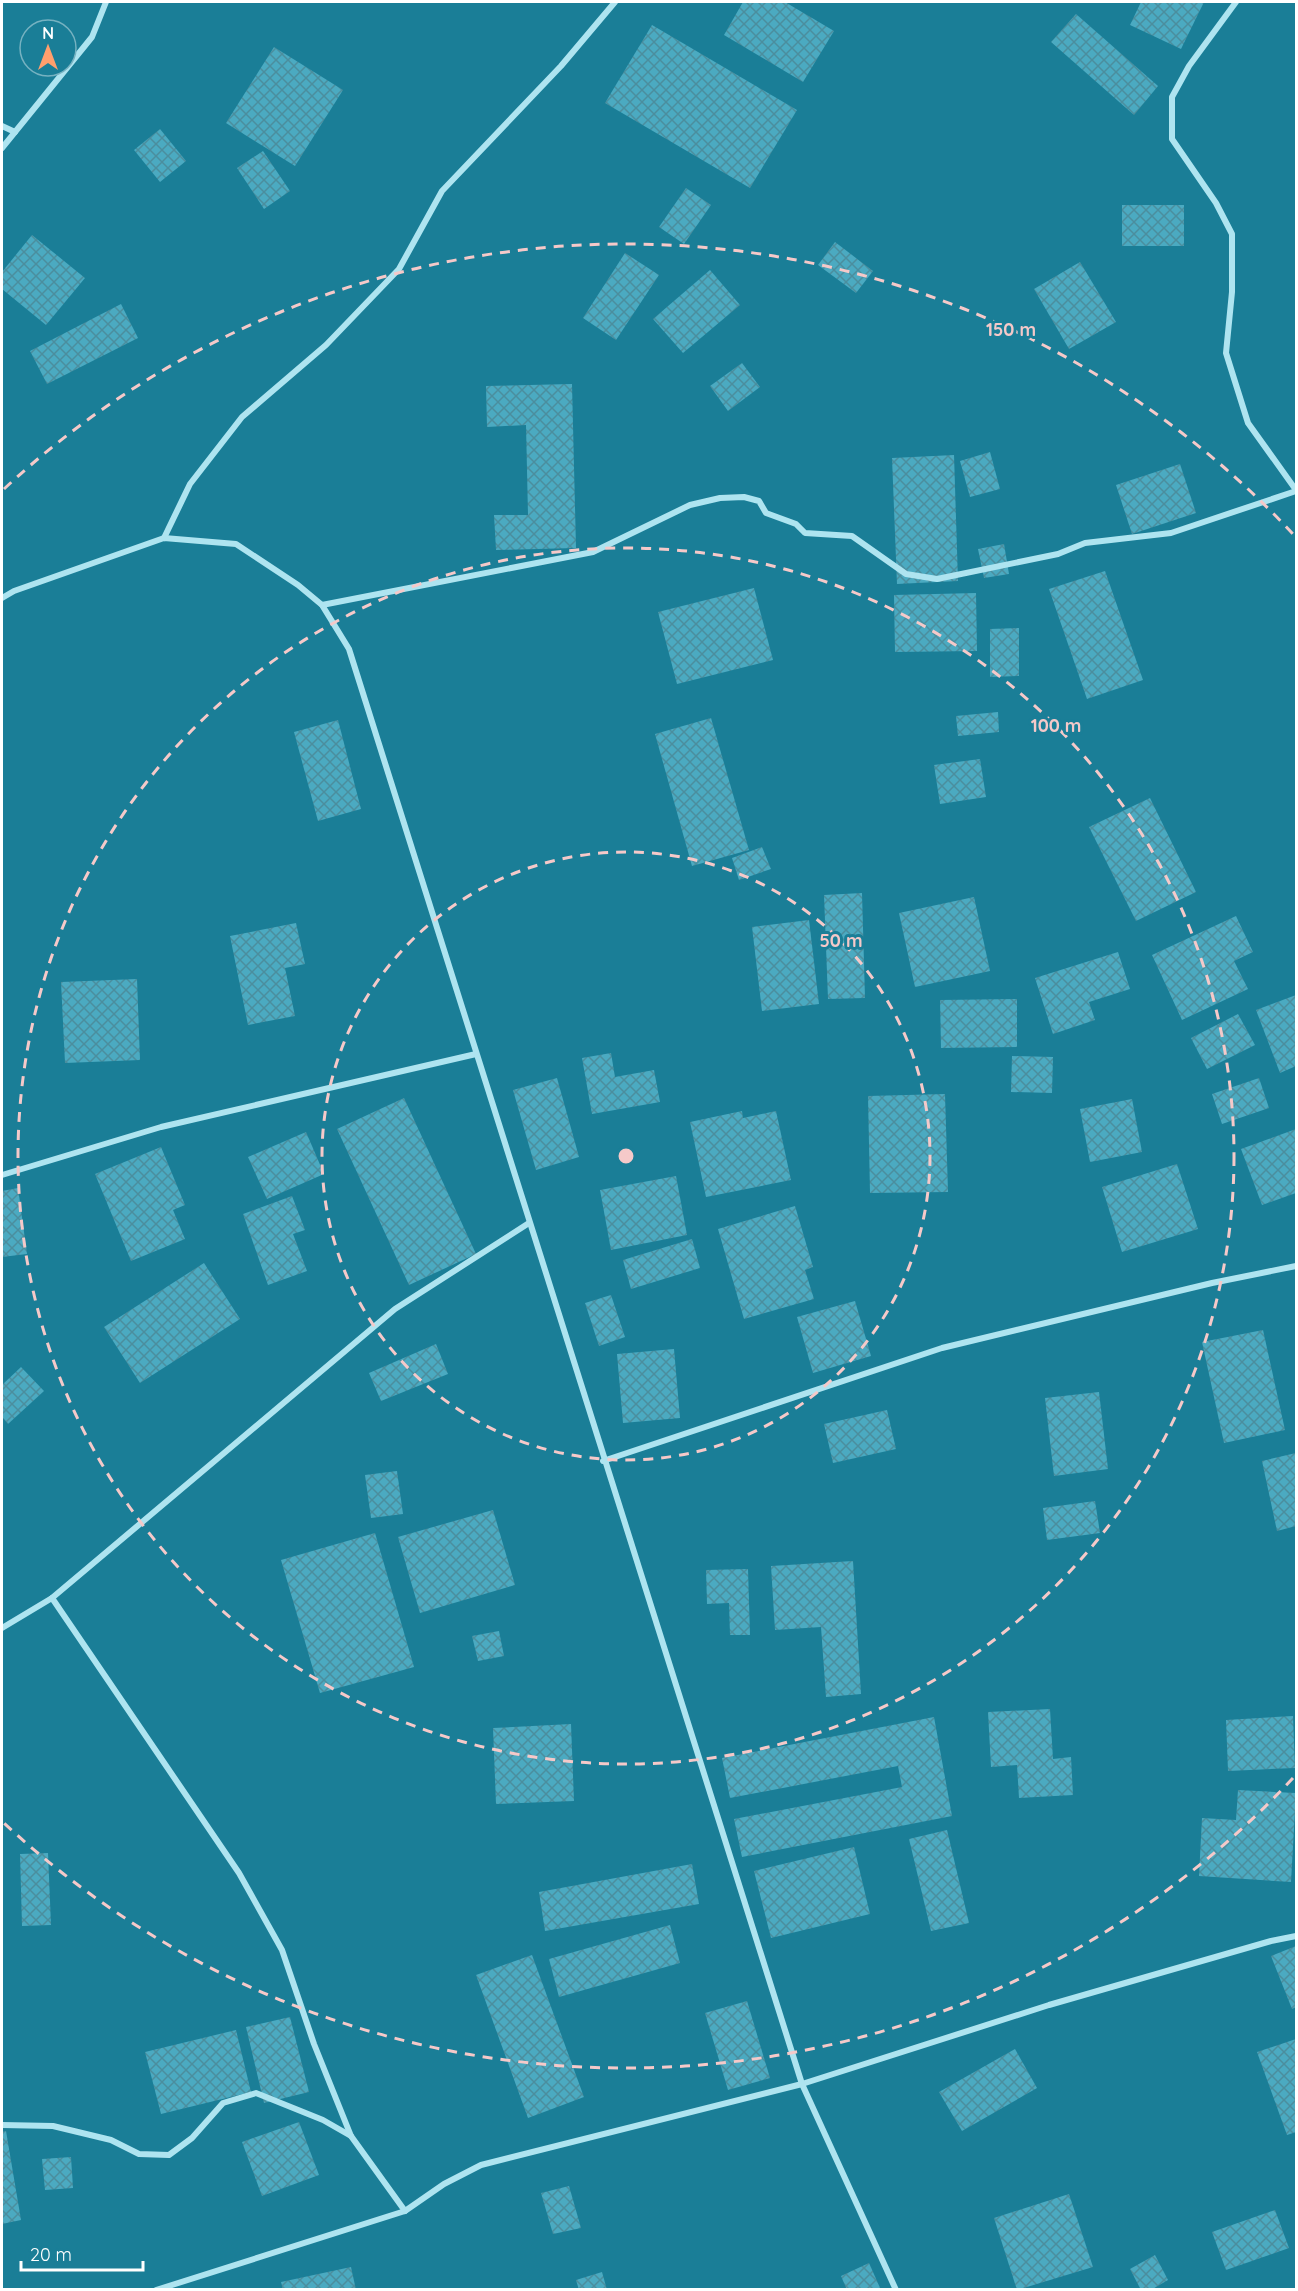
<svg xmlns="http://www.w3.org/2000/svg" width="1298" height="2291" font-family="Quicksand,sans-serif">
	<defs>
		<pattern id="building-cross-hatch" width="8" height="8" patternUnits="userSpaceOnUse" patternTransform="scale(1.5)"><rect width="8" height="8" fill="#4baac1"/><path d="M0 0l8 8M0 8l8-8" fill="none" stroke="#4b8e9e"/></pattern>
	</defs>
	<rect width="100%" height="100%" fill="#1a7e97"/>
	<!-- building -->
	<g fill="url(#building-cross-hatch)">
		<polygon points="743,2 785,2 834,31 803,82 724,35"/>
		<polygon points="1141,2 1204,2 1181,49 1130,25"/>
		<polygon points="1076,14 1158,86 1134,115 1051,42"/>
		<polygon points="652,25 797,110 750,188 605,103"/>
		<polygon points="274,47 343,90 295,166 226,123"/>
		<polygon points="160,129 186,161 160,182 134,150"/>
		<polygon points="263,151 290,191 264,209 237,168"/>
		<polygon points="686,188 711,205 684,244 659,227"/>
		<rect x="1122" y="205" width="62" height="41"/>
		<polygon points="32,235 85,278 46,325 2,289 2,272"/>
		<polygon points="835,242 873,271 856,293 818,265"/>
		<polygon points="625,253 659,275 616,340 583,318"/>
		<polygon points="1080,262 1116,322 1069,349 1034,289"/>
		<polygon points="710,270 740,305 683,353 653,319"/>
		<polygon points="121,304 138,338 47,384 30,351"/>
		<polygon points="742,363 760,387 728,411 710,386"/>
		<polygon points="572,384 576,548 496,550 494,515 528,515 526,425 487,427 486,386"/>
		<polygon points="990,452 1000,489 970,497 960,461"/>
		<polygon points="954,455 958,581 897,584 892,458"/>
		<polygon points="1180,464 1196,513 1132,534 1116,485"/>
		<polygon points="1004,544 1009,574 984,578 978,549"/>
		<polygon points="1105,571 1143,680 1087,699 1049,589"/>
		<polygon points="754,588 773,660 677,684 658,612"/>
		<polygon points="976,593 977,651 895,652 894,595"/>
		<polygon points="1019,628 1019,676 990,677 990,629"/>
		<polygon points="998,712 999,732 958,736 956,716"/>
		<polygon points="711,718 749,850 692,866 655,734"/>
		<polygon points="338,720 361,809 318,821 294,732"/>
		<polygon points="980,759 986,797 940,804 934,765"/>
		<polygon points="1150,798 1196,892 1136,921 1089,827"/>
		<polygon points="762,847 771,869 739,880 732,858"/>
		<polygon points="862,893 865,998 828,999 824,895"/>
		<polygon points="974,897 990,971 915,987 899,913"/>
		<polygon points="1236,916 1253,952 1234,961 1248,989 1182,1020 1152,955"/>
		<polygon points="809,920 819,1004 762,1011 752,927"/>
		<polygon points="296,923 305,964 285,968 295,1016 248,1025 230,936"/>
		<polygon points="1118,952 1130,989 1089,1002 1095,1020 1053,1034 1035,978"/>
		<polygon points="137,979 140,1060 65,1063 61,982"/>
		<polygon points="1296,995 1296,1066 1280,1073 1256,1010"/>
		<polygon points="1017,999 1017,1047 941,1048 940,1000"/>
		<polygon points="1238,1014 1255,1045 1207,1069 1191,1038"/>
		<polygon points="611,1053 615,1077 654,1070 660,1102 592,1114 582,1058"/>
		<polygon points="1012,1056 1053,1057 1052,1093 1011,1092"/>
		<polygon points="557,1078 579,1157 536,1170 513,1090"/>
		<polygon points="1259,1078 1269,1108 1222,1124 1212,1094"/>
		<polygon points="945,1094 948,1192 870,1193 868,1096"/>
		<polygon points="404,1098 476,1254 409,1285 337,1129"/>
		<polygon points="1132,1099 1142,1152 1090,1162 1080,1109"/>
		<polygon points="742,1111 743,1118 776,1111 791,1180 706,1197 690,1122"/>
		<polygon points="1296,1129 1296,1193 1262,1205 1241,1149"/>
		<polygon points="306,1132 324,1174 267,1199 248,1157"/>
		<polygon points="161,1147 185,1205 173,1210 185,1239 131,1261 95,1174"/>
		<polygon points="1177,1164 1198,1229 1122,1252 1102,1187"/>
		<polygon points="676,1176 687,1235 611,1250 600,1190"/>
		<polygon points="18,1188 27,1254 2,1257 2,1191"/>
		<polygon points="292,1196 305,1230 293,1234 307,1271 268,1285 243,1214"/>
		<polygon points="795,1206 813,1267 805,1270 814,1299 744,1319 718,1229"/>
		<polygon points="692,1239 700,1268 631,1289 623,1260"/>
		<polygon points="204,1263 240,1319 140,1383 104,1327"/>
		<polygon points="611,1295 625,1337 599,1346 585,1303"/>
		<polygon points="855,1301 871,1356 813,1373 797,1317"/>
		<polygon points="1263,1330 1285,1430 1224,1443 1202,1342"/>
		<polygon points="436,1344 448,1374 381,1401 369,1373"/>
		<polygon points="674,1349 680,1418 623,1423 617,1354"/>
		<polygon points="21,1367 44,1391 8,1424 2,1417 2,1385"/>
		<polygon points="1099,1392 1108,1469 1054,1476 1045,1398"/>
		<polygon points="887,1410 896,1449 833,1463 824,1424"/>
		<polygon points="1296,1453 1296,1526 1277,1531 1262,1461"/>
		<polygon points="397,1471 403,1514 371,1518 365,1475"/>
		<polygon points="1095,1501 1100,1533 1047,1540 1043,1508"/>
		<polygon points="493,1510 515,1585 420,1613 398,1537"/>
		<polygon points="375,1533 414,1667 320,1693 281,1560"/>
		<polygon points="853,1561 861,1694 826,1697 821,1627 775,1630 771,1566"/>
		<polygon points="748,1569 750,1635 730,1635 729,1603 707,1604 706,1570"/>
		<polygon points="499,1631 504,1656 478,1661 472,1636"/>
		<polygon points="1050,1709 1053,1759 1071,1757 1073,1795 1019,1798 1017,1765 991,1767 988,1712"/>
		<polygon points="1293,1716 1295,1768 1228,1771 1226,1720"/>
		<polygon points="934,1717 952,1816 742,1857 734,1819 902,1787 898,1766 730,1798 722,1758"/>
		<polygon points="571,1724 574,1801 496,1804 493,1728"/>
		<polygon points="1238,1790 1296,1793 1291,1882 1199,1876 1202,1818 1236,1820"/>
		<polygon points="947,1830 969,1923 931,1931 909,1839"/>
		<polygon points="854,1847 870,1914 771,1938 754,1871"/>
		<polygon points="48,1853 51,1925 22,1926 20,1854"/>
		<polygon points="692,1864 699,1904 545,1931 539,1892"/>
		<polygon points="670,1925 680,1963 559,1997 549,1959"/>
		<polygon points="1296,1946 1296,2007 1292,2009 1271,1956"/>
		<polygon points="532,1955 584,2097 528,2118 476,1975"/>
		<polygon points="747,2001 770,2078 728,2090 705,2013"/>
		<polygon points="290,2017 309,2092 264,2103 246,2027"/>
		<polygon points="236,2030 251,2092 161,2114 145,2052"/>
		<polygon points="1296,2039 1296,2132 1287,2135 1257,2052"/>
		<polygon points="1015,2049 1037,2088 962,2131 939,2092"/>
		<polygon points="299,2122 319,2175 262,2196 242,2142"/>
		<polygon points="6,2131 21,2220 2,2224 2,2132"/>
		<polygon points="71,2157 73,2188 45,2190 42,2159"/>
		<polygon points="569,2186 581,2228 553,2234 541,2193"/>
		<polygon points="1069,2194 1093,2267 1017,2290 994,2218"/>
		<polygon points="1275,2210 1289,2248 1226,2270 1212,2232"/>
		<polygon points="1155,2255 1168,2280 1151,2290 1141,2290 1130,2269"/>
		<polygon points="869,2263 881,2290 847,2290 841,2276"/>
		<polygon points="351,2267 356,2290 283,2290 281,2282"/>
		<polygon points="602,2272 607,2290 579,2290 576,2280"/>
	</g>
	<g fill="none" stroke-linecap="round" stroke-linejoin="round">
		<!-- minor -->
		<g stroke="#aee4f0" stroke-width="6">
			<polyline points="1236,2 1189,66 1172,97 1172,139 1216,203 1232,234 1232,292 1226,353 1248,423 1296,490"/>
			<polyline points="2,126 15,132"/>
			<polyline points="2,148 92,37 106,2"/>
			<polyline points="164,538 190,484 242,417 326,345 399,269 442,191 561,66 615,2"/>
			<polyline points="2,598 14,591 164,538 236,544 298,585 322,605 349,649 802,2084 896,2290"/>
			<polyline points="322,605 593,552 690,505 720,498 744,497 759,501 766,513 796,524 805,533 852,536 906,574 937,579 1058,554 1085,543 1171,533 1296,491"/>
			<polyline points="2,1175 161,1127 476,1054"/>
			<polyline points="603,1461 942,1348 1212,1283 1296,1266"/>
			<polyline points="52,1598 239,1873 282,1950 314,2044 351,2136 405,2211"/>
			<polyline points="2,1628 52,1598 395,1309 529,1223"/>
			<polyline points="2,2125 53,2126 111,2140 139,2154 169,2155 192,2138 223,2103 256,2093 323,2120 351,2136"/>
			<polyline points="156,2290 405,2211 444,2184 481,2165 802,2084 1049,2005 1271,1941 1296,1936"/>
		</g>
	</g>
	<!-- distance rings -->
	<g fill="none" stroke="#f5c9c9" stroke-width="3" stroke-dasharray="10 8">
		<circle cx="626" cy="1156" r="304"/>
		<circle cx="626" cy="1156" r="608"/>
		<path d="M1293 1778A912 912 0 0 1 4 1823M4 489A912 912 0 0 1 1293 534"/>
	</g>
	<circle cx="626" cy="1156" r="9" fill="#f5c9c9" stroke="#1a7e97" stroke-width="3"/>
	<g font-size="18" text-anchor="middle" font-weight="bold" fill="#f5c9c9" stroke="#1a7e97" stroke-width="6" stroke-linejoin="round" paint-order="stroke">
		<text x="1011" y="336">150 m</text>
		<text x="1056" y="732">100 m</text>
		<text x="841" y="947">50 m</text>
	</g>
	<!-- border -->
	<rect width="1298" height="2291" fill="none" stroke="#ffffff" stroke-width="6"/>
	<!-- north arrow -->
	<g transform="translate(48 48)"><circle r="28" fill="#1a7e97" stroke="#76b2c1" stroke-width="1.5"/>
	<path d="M0-4.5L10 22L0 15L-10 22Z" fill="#ff9f6d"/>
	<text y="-9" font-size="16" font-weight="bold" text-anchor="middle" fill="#ffffff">N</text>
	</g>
	<!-- scale -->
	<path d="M21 2261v9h122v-9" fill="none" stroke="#ffffff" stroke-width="3"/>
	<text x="30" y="2261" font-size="18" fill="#ffffff" stroke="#1a7e97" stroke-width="4.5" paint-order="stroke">20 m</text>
</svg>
